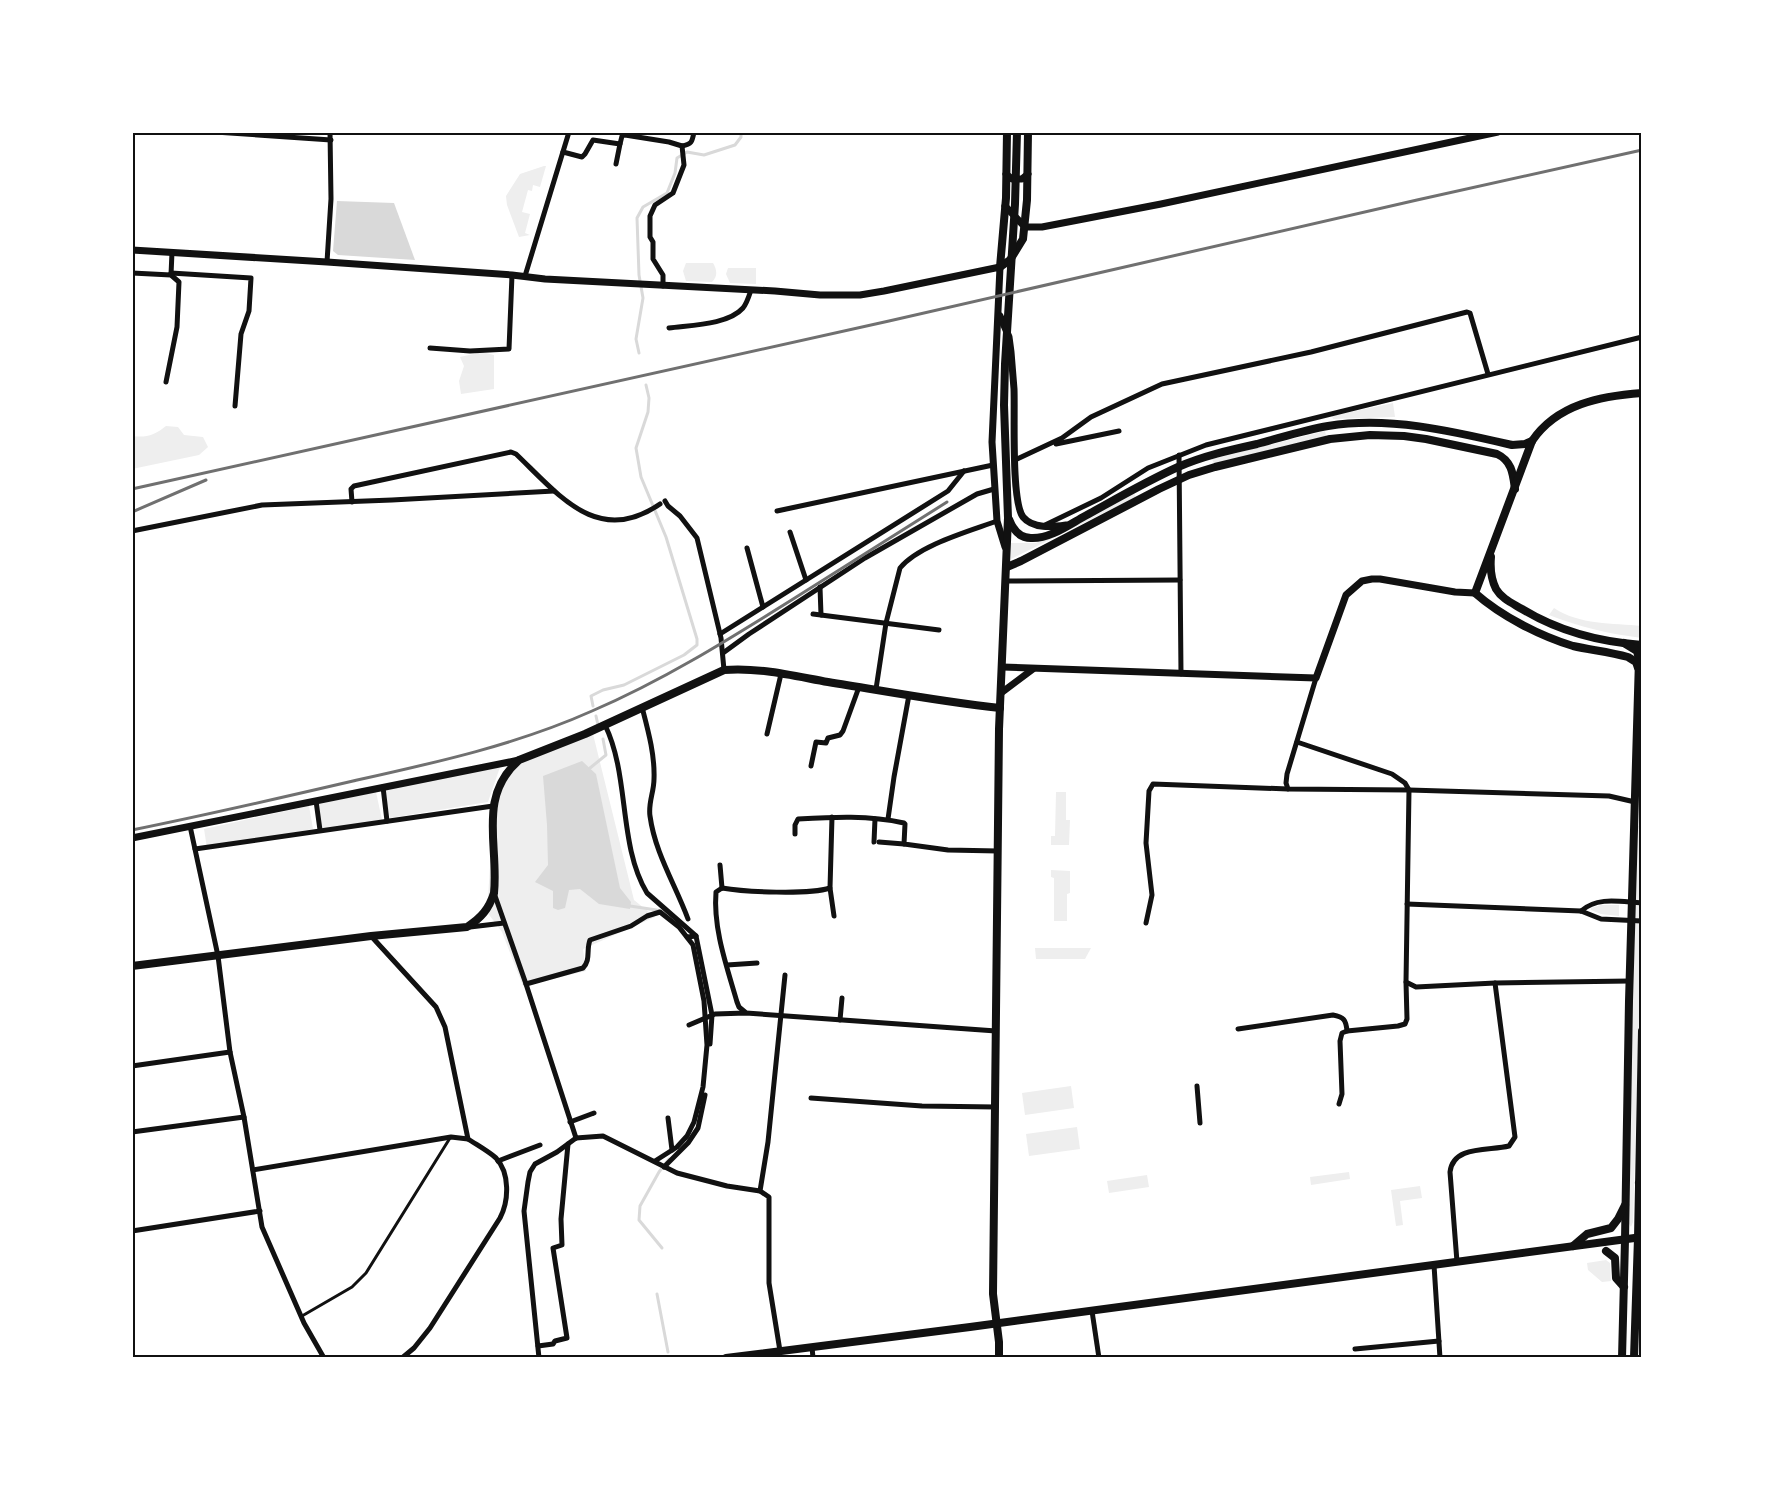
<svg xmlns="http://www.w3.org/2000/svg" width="1774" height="1490" font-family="'Work Sans',sans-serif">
	<rect width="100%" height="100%" fill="#fff"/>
	<!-- green -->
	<g fill="#eee">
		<polygon points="544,166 546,166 540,187 533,185 532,191 528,190 522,212 530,214 525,233 530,235 519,237 507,205 506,196 520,174"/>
		<path d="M686,263H713C717,270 718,276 712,282L686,281L683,271Z"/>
		<polygon points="728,268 756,268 756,284 730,283 726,274"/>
		<polygon points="482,352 494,355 494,389 461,394 459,381 464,366 460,357"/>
		<polygon points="1393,403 1395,417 1333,419 1332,416"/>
		<path d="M166,426L178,427L184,435L203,437L208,447L199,455L132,469V436C146,438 155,435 166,426Z"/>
		<polygon points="1325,431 1326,436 1214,464 1212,459"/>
		<polygon points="1134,493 1136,497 1011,559 1011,543 1036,543"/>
		<path d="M1554,608C1579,625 1613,623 1642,626V638C1610,634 1579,627 1549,615Z"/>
		<polygon points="593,734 634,900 655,917 583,949 586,971 523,986 502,932 487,912 494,807 504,778 524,759"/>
		<polygon points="500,767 488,802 390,818 384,790"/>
		<polygon points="376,792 382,820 319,830 315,805"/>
		<polygon points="1056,792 1066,792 1066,820 1070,820 1069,845 1051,845 1051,836 1055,836"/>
		<polygon points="309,806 313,829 207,848 204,829"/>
		<polygon points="1642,824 1642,913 1633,1222 1631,1227 1628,1222 1631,1068 1638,826"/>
		<polygon points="1051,870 1070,871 1070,893 1067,894 1067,921 1054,921 1054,878 1051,877"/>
		<polygon points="1601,905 1619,905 1619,916 1601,914 1591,910 1591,908"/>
		<polygon points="1035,948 1091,948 1085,959 1036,959"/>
		<polygon points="1071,1086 1074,1108 1025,1115 1022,1093"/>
		<polygon points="1077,1127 1080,1149 1029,1156 1026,1134"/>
		<polygon points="1349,1172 1350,1179 1311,1185 1310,1177"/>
		<polygon points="1147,1175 1149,1187 1109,1193 1107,1181"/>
		<polygon points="1420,1186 1422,1198 1400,1201 1403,1225 1396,1226 1391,1190"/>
		<polygon points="1606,1260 1610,1263 1611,1281 1602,1282 1588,1270 1587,1263"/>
	</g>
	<!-- water -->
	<g fill="#d9d9d9">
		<polygon points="337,201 394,203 415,260 338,255 333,251"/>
		<polygon points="582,761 596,774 620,888 631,902 630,909 599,904 580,889 569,890 565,908 558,910 553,908 553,891 535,882 548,865 547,825 543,776"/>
	</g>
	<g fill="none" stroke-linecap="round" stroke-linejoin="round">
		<!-- stream -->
		<g stroke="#d9d9d9" stroke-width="3">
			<polyline points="639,353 636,339 643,298 639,275 637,218 643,207 667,193 675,173 677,158 687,152 704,155 735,145 741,137 741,132"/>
			<polyline points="593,706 591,696 603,690 624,685 684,655 697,645 697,639 666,537 641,477 636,448 648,412 649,398 646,385"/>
			<polyline points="596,716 598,725"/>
			<polyline points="590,768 606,755 603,739"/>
			<polyline points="630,906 663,911 671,917"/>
			<polyline points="662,1248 639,1220 640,1206 659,1172 669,1159"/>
			<polyline points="657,1294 668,1352"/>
		</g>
		<!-- service -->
		<polyline stroke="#111" stroke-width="3" points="302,1316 352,1287 366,1273 450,1138"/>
		<!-- minor -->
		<g stroke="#111" stroke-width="5">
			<polyline points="215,132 331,140"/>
			<path d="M682,146C692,144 692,142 694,132"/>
			<polyline points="563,152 582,157 585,154 593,140 620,144 622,136 625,135 669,142 682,146 684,165 673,193 655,205 650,216 650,237 653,242 653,259 663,275 663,286"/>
			<polyline points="616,164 620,144"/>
			<polyline points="327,262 331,199 330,132"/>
			<polyline points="132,273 171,275 179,282 177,327 166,382"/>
			<polyline points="171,273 251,278 249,311 241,334 235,406"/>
			<polyline points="171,275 172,252"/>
			<polyline points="525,276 569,132"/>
			<path d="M669,328C690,325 728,325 743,308C747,303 749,296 751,290"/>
			<polyline points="430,348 470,351 509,349 512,275"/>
			<polyline points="1056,444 1119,431"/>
			<polyline points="1179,455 1181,674"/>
			<polyline points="1015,460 1062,438 1091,417 1162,384 1311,352 1467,312 1470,313 1488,374"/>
			<polyline points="665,501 668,506 680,516 697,538 721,638 724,670"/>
			<path d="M352,502L351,489L354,486L511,452L516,454C559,495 598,547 660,504"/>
			<polyline points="777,511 993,465"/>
			<polyline points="1043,526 1101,498 1148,468 1206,445 1642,337"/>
			<polyline points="132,531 262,505 392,500 554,491"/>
			<polyline points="790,532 806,580"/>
			<polyline points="747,548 763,607"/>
			<polyline points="1006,581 1180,580"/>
			<polyline points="820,587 821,615"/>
			<polyline points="813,614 939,630"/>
			<polyline points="720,634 948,491 964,471"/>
			<polyline points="723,653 749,634 865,558 977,494 994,489"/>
			<polyline points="1316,678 1287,774 1286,783 1288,789 1409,790 1609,796 1635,802"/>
			<path d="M876,689L886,623L900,568C919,545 970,531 997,521"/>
			<path d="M642,707C648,730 655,755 654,779C654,792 648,803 650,816C655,853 675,884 688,919"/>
			<path d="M605,725C630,776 618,845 647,893L696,936L687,937"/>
			<polyline points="767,734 781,674"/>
			<polyline points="1297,742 1392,774 1405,783 1409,790"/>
			<polyline points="811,766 816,742 826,743 828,738 840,735 843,731 859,687"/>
			<polyline points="383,787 387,821"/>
			<polyline points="1409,790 1406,982 1416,987 1495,983 1630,981"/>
			<polyline points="316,801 320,830"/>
			<polyline points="888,819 894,777 909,695"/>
			<polyline points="190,826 218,956 230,1052 244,1117 262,1227 304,1323 324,1358"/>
			<path d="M795,834V825L798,819C833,817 869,815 904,823L905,824L904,844L948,850L998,851"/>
			<polyline points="874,842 875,819"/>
			<polyline points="879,842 904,844"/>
			<polyline points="195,849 493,806"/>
			<polyline points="720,865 722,888"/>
			<path d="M722,888C745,892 808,895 830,888L832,817"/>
			<path d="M722,888L716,892C713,929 727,967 737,1002L739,1007L745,1012"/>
			<polyline points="830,888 834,916"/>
			<polyline points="494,893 526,984 576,1138"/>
			<polyline points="1407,904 1581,911 1601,919 1642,921"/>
			<path d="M1581,911C1598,896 1621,902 1642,903"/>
			<polyline points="1146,923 1152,895 1146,843 1149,791 1153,784 1288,789"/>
			<polyline points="470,927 504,923"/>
			<path d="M371,936L436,1007L445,1027L468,1139C477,1145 488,1151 496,1158C510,1173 509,1201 500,1218L430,1328L414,1348L402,1358"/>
			<polyline points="696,936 712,1015 710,1044"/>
			<polyline points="727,965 757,963"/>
			<path d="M526,984L583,968C591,960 586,950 590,940L631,926L647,916L660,912L679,927L693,945L704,1001L707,1045L703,1087L694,1122L687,1136L677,1147L655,1161"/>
			<polyline points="840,1020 842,998"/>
			<polyline points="689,1025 715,1014 746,1013 996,1031"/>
			<path d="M1238,1029L1333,1015C1344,1017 1346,1020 1347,1031"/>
			<polyline points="132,1066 230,1052"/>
			<polyline points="1197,1086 1200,1123"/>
			<polyline points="811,1098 922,1106 996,1107"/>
			<polyline points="1339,1104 1342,1094 1340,1041 1342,1033 1347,1031 1398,1026 1405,1024 1407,1019 1406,982"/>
			<polyline points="668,1118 672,1150"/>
			<polyline points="570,1122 594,1113"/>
			<polyline points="132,1132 244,1117"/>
			<polyline points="576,1138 603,1136 677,1173 727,1186 760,1191 769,1197 769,1283 780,1351"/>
			<polyline points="498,1161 540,1145"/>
			<polyline points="664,1167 688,1143 698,1128 705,1095"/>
			<polyline points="253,1170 451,1137 468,1139"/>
			<polyline points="760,1191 768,1142 785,975"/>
			<polyline points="132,1231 260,1211"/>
			<path d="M1457,1262L1450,1172C1453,1145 1489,1151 1509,1146L1515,1137L1495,983"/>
			<polyline points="1434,1265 1440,1358"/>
			<polyline points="1092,1311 1099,1358"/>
			<polyline points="538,1346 553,1344 555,1341 567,1338 553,1248 562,1245 561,1219 568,1144"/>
			<polyline points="812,1347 813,1358"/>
			<polyline points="1355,1349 1439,1341"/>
			<polyline points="539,1358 524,1211 528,1182 530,1172 535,1164 557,1152 576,1138"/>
		</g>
		<!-- tertiary -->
		<g stroke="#111" stroke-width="7">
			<polyline points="1006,174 1012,179 1022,179 1028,174"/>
			<polyline points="1005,206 1025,227 1042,227 1161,204 1498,132"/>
			<polyline points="132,250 327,262 512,275 545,279 775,291 820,295 860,295 884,291 1000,267 992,442 997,521 1005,547"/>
			<path d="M1000,316L1009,337L1011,352C1012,365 1013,377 1014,389C1015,413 1011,501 1023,517C1033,529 1052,527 1066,525"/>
			<polyline points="1002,667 1316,678 1346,595 1362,581 1372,579 1380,579 1455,592 1475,593"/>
			<polyline points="1001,693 1033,669"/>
			<polyline points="132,838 519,760"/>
		</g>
		<!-- secondary -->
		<g stroke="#111" stroke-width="8">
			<polyline points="1000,267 1010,260 1023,239 1027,200 1028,132"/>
			<polyline points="1000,267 1006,198 1007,132"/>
			<path d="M1009,519C1013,530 1019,538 1031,538C1050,539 1070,524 1085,516C1116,499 1147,481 1178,467C1203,456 1230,450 1257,444C1280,438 1304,430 1328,426C1389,416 1452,431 1512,445L1525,444L1532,441"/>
			<path d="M1491,557C1490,568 1491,579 1496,589C1502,599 1512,603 1522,609C1558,631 1600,642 1642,645"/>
			<path d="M1007,567L1021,561L1159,489L1189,475L1215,467L1330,439L1370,435L1404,436L1426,439L1497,454C1512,461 1513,474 1515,489"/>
			<polyline points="1624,643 1637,651 1639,659 1629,1001 1625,1240"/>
			<path d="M1638,668L1636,662L1628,657C1610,652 1591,650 1573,646C1540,636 1501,616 1475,593L1532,441C1557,404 1601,396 1642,393"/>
			<path d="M132,966L371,936L467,927C481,918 489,909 494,893C499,845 477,797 519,760L585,734L724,670C758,667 794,676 828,682C885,691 943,702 1000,708"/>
			<polyline points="1638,1238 1642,1031"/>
			<polyline points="999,1358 999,1342 993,1294 999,729 1008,518 1004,405 1005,364 1015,204 1017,132"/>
		</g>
		<!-- primary -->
		<g stroke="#111" stroke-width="8">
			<polyline points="1639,1183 1642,1189"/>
			<polyline points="1573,1246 1587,1234 1611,1228 1618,1219 1625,1205"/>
			<polyline points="1606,1251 1615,1258 1616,1278 1624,1287"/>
			<polyline points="726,1358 970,1327 1642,1237"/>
			<polyline points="1622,1358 1625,1240"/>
			<polyline points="1634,1358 1638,1238"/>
		</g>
		<!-- rail -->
		<g stroke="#707070" stroke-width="3">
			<polyline points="132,489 889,321 1417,200 1642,150"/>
			<polyline points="132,512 206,480"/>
			<path d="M132,830C206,815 280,798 353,781C434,763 516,745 592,711C662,681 726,641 790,601C842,568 895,535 947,502"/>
		</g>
	</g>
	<!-- border -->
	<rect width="1774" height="1490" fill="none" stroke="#ffffff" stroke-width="267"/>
	<rect x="134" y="134" width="1506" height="1222" fill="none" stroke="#111" stroke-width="2"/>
</svg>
